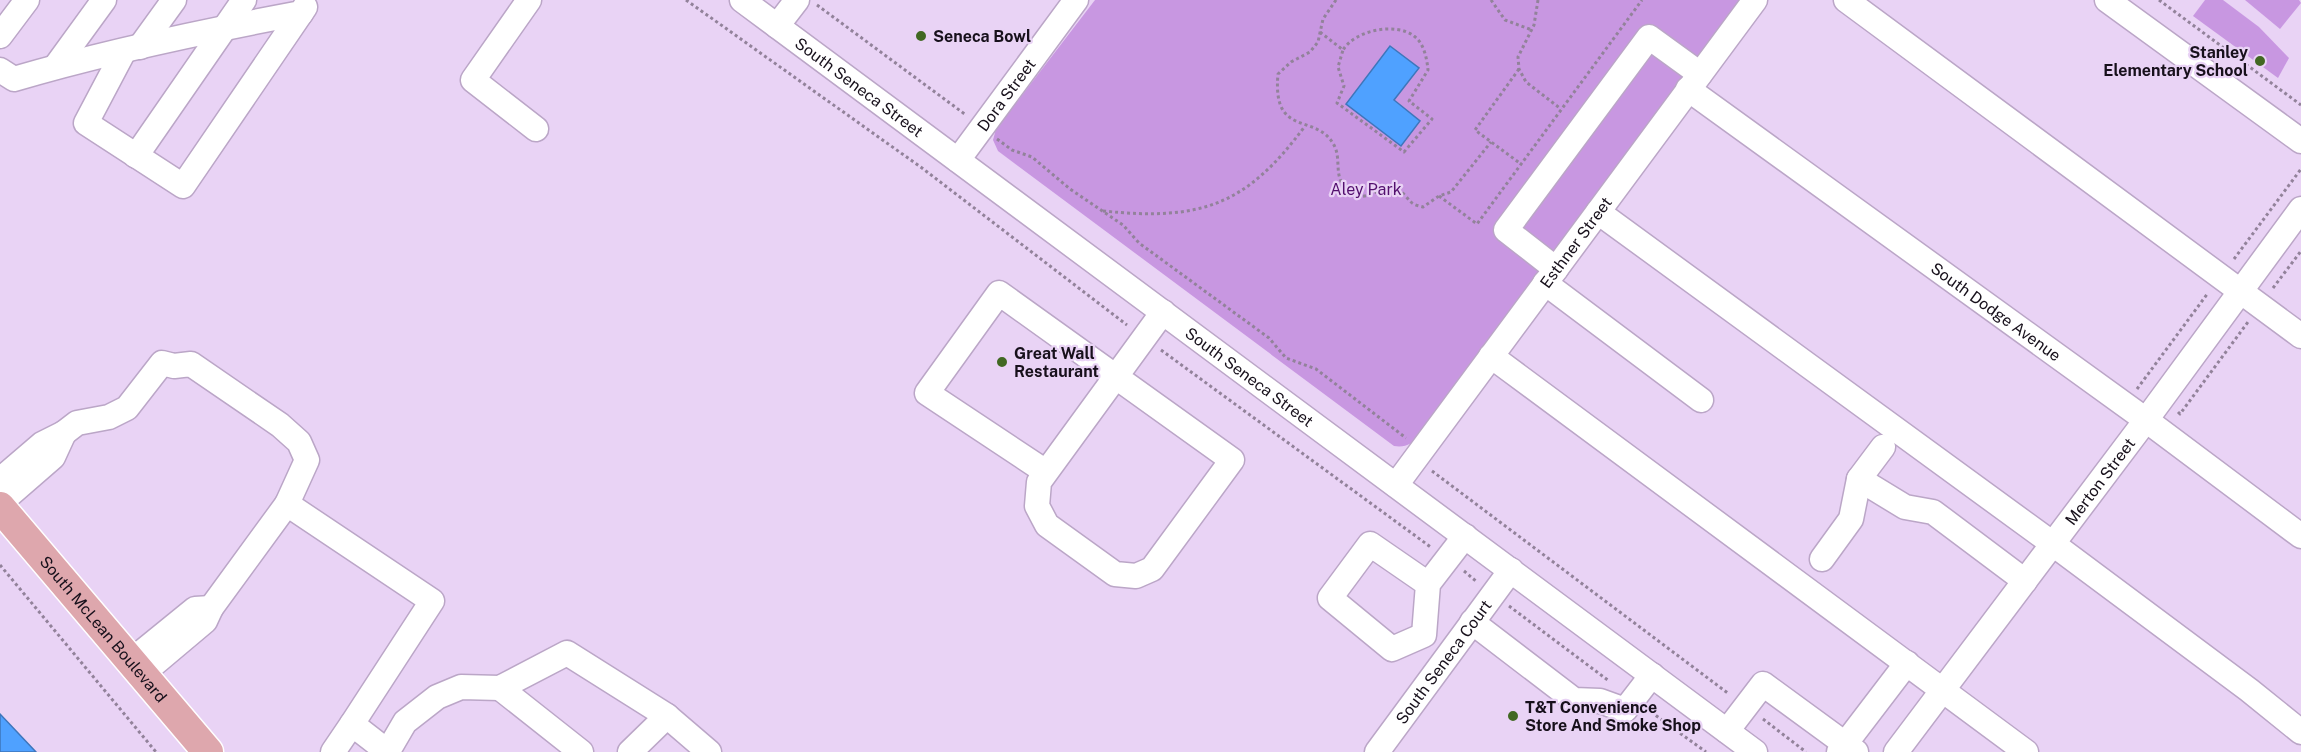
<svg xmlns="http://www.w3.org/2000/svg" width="2301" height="752" font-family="'Public Sans',sans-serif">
	<rect width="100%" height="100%" fill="#e9d3f5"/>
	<!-- green -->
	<g fill="#c897e1">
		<path d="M1095,0H1741L1420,436C1412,443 1406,448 1394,446L998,151L993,140L996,129Z"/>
		<polygon points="2205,0 2223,0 2259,27 2289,58 2278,78 2193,16"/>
		<polygon points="2245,0 2299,0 2301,3 2280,29"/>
	</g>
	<!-- water -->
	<g fill="#4fa1ff" stroke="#3e76bb" stroke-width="1.5">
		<polygon points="1390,46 1419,68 1394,100 1420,121 1401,146 1346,104"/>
		<polygon points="0,714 36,752 0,752"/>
	</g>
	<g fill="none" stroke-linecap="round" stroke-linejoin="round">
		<!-- minor casing -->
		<g stroke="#bba6c7" stroke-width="27">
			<g id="minor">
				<polyline points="529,0 473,80 536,129"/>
				<path id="s1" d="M742,0L1755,752"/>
				<polyline points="1846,0 2301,336"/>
				<polyline points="2107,0 2301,141"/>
				<polyline points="777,26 797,0"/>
				<polyline points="0,36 27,0"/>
				<polyline points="140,47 174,0"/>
				<polyline points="124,51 86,123 183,186 301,13"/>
				<polyline points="56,66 104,0"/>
				<path d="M0,70L14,79C108,51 205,31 301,13L305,7"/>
				<path id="s2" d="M1688,89L2146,420L2301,536"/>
				<polyline points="136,156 244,0"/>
				<path id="s3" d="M958,160L1076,0"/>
				<polyline points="1598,212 2053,544 2249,690 2301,732"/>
				<polyline points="1556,269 1506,230 1649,37 1700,74"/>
				<polyline points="1545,283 1701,400"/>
				<polyline points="1491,356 2026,752"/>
				<polyline points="64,433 77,423 109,417 127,408 162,363 174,366 191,364 280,425 299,442 307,460 287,504"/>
				<polyline points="1883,447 1859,479 1905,507 1933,512 2025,581"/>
				<polyline points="1046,472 927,393 999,293 1232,460 1152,569 1136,576 1115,574 1047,525 1037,506 1039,482 1163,312"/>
				<polyline points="0,480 42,444 64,433 53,457 0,503"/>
				<path id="s4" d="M1396,485L1755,0"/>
				<polyline points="1822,559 1851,519 1859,479"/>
				<polyline points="1428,584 1370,544 1330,598 1392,649 1424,635 1428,584 1465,536"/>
				<polyline points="211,608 287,504 432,601 352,724"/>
				<polyline points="1472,622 1574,700 1600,701 1625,710 1652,675"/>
				<polyline points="131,661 195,609 211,608 205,621 142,674"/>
				<polyline points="500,688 581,752"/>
				<polyline points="1727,731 1763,684 1856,752"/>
				<polyline points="388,751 405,722 437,697 461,687 500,688 567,653 667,716"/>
				<polyline points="333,752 352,724 388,752"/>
				<polyline points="630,752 667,716 709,752"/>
				<path id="s5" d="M1377,752L1511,570"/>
				<polyline points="1839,752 1907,663"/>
				<path id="s6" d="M1896,752L2146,420L2301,209"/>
			</g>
		</g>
		<!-- major casing -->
		<g stroke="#fff" stroke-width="33">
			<g id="major">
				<path id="s7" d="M0,507L208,752"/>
			</g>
		</g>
		<!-- path -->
		<g stroke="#92829a" stroke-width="3" stroke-dasharray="3 3" stroke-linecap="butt">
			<polyline points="686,0 922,168 1127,325"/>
			<path d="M1336,0L1323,19L1318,42L1310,52L1291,62L1278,74C1272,139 1316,112 1334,145C1343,162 1330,181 1354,194C1367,201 1376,189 1389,188C1399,186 1405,196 1411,202C1414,205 1419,206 1423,207L1439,196L1451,192L1491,142"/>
			<polyline points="1491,0 1505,20 1532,30"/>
			<polyline points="1538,0 1534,25 1518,57 1519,69 1526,82 1561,109"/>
			<polyline points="2159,0 2301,105"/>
			<polyline points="817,5 966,115"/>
			<path d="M1320,32L1343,50L1338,67L1344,86L1337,103L1404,152L1432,119L1409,101L1428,70C1427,59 1424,43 1414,36C1396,22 1355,30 1343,50"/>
			<polyline points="1519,69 1475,130 1521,164"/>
			<polyline points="997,139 1012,150 1032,157 1070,189 1123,225 1139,243 1269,338 1286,358 1316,369 1406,438"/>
			<polyline points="1439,196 1477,224 1642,0"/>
			<path d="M1103,211C1201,221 1246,206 1305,126"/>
			<polyline points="2234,259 2301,169"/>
			<polyline points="2273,288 2301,251"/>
			<polyline points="1161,350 1432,548"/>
			<polyline points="2137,389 2208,293"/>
			<polyline points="2178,412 2180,414 2248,322"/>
			<polyline points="1432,471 1729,694"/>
			<polyline points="0,565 156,752"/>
			<polyline points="1464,571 1477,582"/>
			<polyline points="1509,606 1609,681"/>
			<polyline points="1651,712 1706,752"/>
			<polyline points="1763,719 1806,752"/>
		</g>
		<!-- minor -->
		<use href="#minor" stroke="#fff" stroke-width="24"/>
		<!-- major -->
		<use href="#major" stroke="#dea7ad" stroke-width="30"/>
	</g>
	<!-- markers -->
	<g fill="#416822" stroke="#e9d3f5" stroke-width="2">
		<circle cx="921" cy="36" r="6"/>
		<circle cx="2260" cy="61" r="6"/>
		<circle cx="1002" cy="362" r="6"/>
		<circle cx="1513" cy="716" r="6"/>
	</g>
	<g text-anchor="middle" stroke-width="4.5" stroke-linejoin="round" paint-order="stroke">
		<!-- poi labels -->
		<g font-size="16" font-weight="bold" fill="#17101b" stroke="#e9d3f5" text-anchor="start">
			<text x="933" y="42">Seneca Bowl</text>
			<text x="2248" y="58" text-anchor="end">Stanley<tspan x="2248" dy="18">Elementary School</tspan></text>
			<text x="1014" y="359">Great Wall<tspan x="1014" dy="18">Restaurant</tspan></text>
			<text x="1525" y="713">T&amp;T Convenience<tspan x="1525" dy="18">Store And Smoke Shop</tspan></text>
		</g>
		<!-- street labels -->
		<g font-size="16" fill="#17101b" stroke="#e9d3f5">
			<text dy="6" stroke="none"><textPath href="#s1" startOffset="146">South Seneca Street</textPath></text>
			<text dy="6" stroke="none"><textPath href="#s3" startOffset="81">Dora Street</textPath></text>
			<text dy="6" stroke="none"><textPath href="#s4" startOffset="302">Esthner Street</textPath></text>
			<text dy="6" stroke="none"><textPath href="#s2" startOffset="380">South Dodge Avenue</textPath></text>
			<text dy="6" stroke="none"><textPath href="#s1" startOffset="632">South Seneca Street</textPath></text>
			<text dy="6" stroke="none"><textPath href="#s6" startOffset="339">Merton Street</textPath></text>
			<text dy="6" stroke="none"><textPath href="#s7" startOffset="160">South McLean Boulevard</textPath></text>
			<text dy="6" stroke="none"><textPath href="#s5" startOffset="112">South Seneca Court</textPath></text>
		</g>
		<!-- park labels -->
		<g font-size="16" fill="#53106e" stroke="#e9d3f5">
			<text x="1366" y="195">Aley Park</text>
		</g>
	</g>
</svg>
